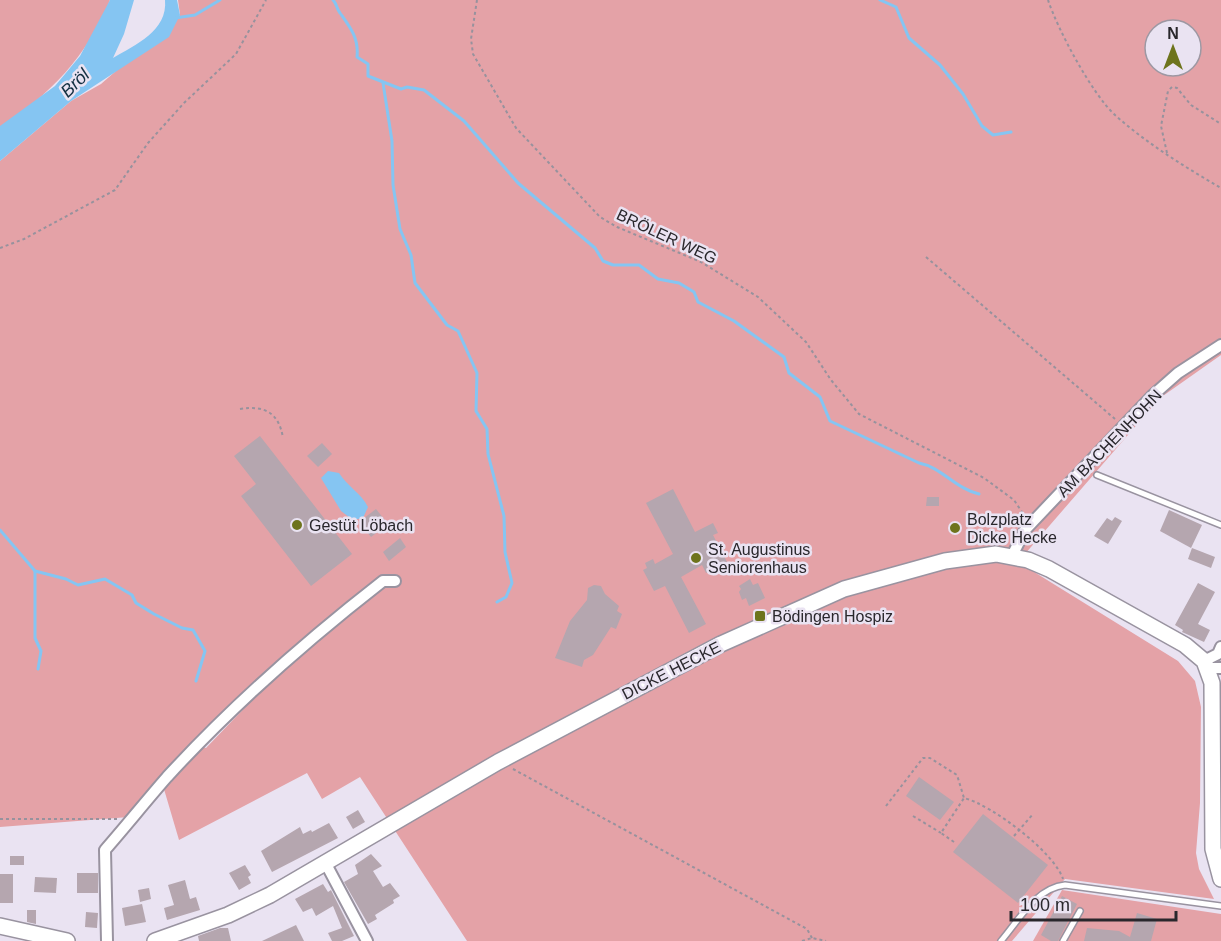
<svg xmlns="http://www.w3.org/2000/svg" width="1221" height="941" font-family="Helvetica,sans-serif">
	<rect width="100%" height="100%" fill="#eae3f2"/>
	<!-- green -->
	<g fill="#e4a2a7" fill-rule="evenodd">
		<path d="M0,0H110C87,57 50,94 0,128Z"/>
		<path d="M178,0H1221V355L1160,398L1018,562L1178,661L1195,681L1201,707L1200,803L1196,853L1199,869L1214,899L1065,879L1012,941H467L360,777L322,799L307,773L179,840L161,779L129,817L0,827V161L71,101L101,84L180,15ZM1155,30H1191V66H1155ZM274,663L277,674L206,748L192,743Z"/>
		<polygon points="1062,890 1221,914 1221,941 1033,941"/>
	</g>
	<!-- water -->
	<g fill="#85c5f2">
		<path d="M110,0H134L124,34L113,58C135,45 168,31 165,0H177L180,15L169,37L71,101L0,161V126L55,86L80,56Z"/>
		<path d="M328,471L339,473C347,486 361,493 368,507L363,518L353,520L341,511L321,478Z"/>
	</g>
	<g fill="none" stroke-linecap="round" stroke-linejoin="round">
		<!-- stream -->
		<g stroke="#85c5f2" stroke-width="3">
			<path d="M333,0C337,4 336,8 340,13C350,27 359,38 357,57L368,64V76L401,89L407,87L424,90L464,121L518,183L595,248L603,261L613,265H639L658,279L679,283L694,292L698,302L734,321L784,357L789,373L820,397L830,421L919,463C941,467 956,489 979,494"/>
			<polyline points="880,0 896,7 909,38 940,65 963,94 982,126 993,135 1011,132"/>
			<polyline points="175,18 195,15 220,0"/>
			<polyline points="383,83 392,141 393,185 400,229 411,255 415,283 447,325 458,331 477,373 476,411 487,429 488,454 504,516 505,552 512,583 506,597 497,602"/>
			<polyline points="0,530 35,571 66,579 78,585 105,579 132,595 136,603 154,614 182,628 193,630 205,651 196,681"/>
			<polyline points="35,571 35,638 41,651 38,669"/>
		</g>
	</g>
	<!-- building -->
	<g fill="#b5a6af">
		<polygon points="260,436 352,554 311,586 241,496 256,484 234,456"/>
		<polygon points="322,443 332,454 318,467 307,456"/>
		<polygon points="673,489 695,532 713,523 718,533 713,535 727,562 706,573 702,565 681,577 706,624 689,633 665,586 654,591 643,570 647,568 645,563 653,559 655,564 673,554 646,503"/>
		<polygon points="927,497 939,497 939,506 926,506"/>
		<polygon points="376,509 388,524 371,537 359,522"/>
		<polygon points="1169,510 1202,525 1191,548 1160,531"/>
		<polygon points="1115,517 1122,521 1108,544 1094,536 1107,518 1112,521"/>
		<polygon points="400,538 406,547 389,561 383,552"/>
		<polygon points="1192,548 1215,557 1211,568 1188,559"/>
		<polygon points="750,579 753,585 758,583 765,598 749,606 746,598 742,600 739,592 741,589 739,586"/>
		<polygon points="1198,583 1215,592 1198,624 1210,630 1204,642 1182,632 1183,630 1175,625"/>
		<polygon points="594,585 601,586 605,594 619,606 617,611 622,614 616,629 611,627 593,655 584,660 582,667 555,658 570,621 587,600 588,588"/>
		<polygon points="919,777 954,802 940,820 906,796"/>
		<polygon points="358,810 365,822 353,829 346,817"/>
		<polygon points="983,814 1048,865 1018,903 953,852"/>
		<polygon points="329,823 338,838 272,872 261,851 300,827 303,834 311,830 312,832"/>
		<polygon points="371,854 382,866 373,871 383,887 390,883 400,896 393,900 394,903 375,915 377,919 368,924 344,882 358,874 355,865"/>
		<rect x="10" y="856" width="14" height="9"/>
		<polygon points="245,865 251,875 248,877 251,883 239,890 229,873"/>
		<rect x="77" y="873" width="21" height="20"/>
		<rect x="0" y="874" width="13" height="29"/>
		<polygon points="35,877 57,878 56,893 34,892"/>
		<polygon points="185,880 190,899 196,897 200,910 167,920 164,908 174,905 168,885"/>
		<polygon points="323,884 328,892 331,890 354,936 342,941 332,941 328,933 342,928 333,906 316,916 312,908 303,912 295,899"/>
		<polygon points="149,888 151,899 140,902 138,890"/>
		<polygon points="1062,896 1077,904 1058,941 1051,941 1041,935"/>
		<polygon points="142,904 146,922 125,926 122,908"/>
		<polygon points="27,910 36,910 36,924 27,922"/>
		<polygon points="86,912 98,913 97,928 85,927"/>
		<polygon points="1137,913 1157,919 1151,941 1084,941 1087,928 1119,931 1130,937"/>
		<polygon points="296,925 304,941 262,941"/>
		<polygon points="220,928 228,928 231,941 199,941 198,936"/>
	</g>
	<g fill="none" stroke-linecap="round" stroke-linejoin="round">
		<!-- lane casing -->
		<g stroke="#9993a0" stroke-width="8">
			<g id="lane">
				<polyline points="1097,475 1221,525"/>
				<path d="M1001,941C1019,920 1036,888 1065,885L1221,906"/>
				<polyline points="1063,941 1080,911"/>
			</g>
		</g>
		<!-- street casing -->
		<g stroke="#9993a0" stroke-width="14">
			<g id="street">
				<polyline points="1012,556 1025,530 1152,396 1178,373 1221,345"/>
				<polyline points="1204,661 1218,654 1221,647"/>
				<polyline points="1208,668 1221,668"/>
				<polyline points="326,864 367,941"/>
				<path d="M107,941L105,850C126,826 146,801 167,777C233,705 306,641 383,581H395"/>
			</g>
		</g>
		<!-- secondary casing -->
		<g stroke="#9993a0" stroke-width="18">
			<g id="secondary">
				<polyline points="0,926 67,941"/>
				<polyline points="155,941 228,915 270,895 498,762 721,644 844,589 945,561 996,554 1028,560 1049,569 1185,645 1204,661 1212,683 1213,849 1221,879"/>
			</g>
		</g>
		<!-- path -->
		<g stroke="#97929d" stroke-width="2" stroke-dasharray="3 3" stroke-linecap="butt">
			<polyline points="477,0 471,39 473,54 516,128 600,217 617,227 701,262 758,297 806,342 831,380 859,414 984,478 1014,500 1024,515"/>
			<path d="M1048,0C1058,30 1092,94 1115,115C1146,143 1185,167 1221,188"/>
			<polyline points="1167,153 1161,126 1168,91 1172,87 1177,88 1191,105 1221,124"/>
			<polyline points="0,248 24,239 115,190 148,143 184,103 236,54 266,0"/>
			<polyline points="926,257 1115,419"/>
			<path d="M240,409C265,405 279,413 283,438"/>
			<polyline points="513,769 807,929 812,938"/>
			<polyline points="886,806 923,758 930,758 957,775 964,798"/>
			<polyline points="913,816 941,833"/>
			<polyline points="0,819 117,819"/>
			<polyline points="1014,836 1033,814"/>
			<path d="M954,842L941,833L964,798C992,805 1054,852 1063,879"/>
			<polyline points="802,941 812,938 826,941"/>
		</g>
		<!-- lane -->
		<use href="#lane" stroke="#fff" stroke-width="5"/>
		<!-- street -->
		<use href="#street" stroke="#fff" stroke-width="10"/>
		<!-- secondary -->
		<use href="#secondary" stroke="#fff" stroke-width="15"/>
	</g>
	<!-- markers -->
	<g fill="#6e741d" stroke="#eae3f2" stroke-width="2">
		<circle cx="297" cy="525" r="6"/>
		<circle cx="955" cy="528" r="6"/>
		<circle cx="696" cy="558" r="6"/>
		<rect x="754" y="610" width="12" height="12" rx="3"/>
	</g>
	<g text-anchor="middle" stroke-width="5" stroke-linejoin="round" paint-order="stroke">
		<!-- street labels -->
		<g font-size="16" fill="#29272c" stroke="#eae3f2">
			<text transform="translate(667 236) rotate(25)" y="6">BRÖLER WEG</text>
			<text transform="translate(1109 443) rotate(-46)" y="6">AM BACHENHOHN</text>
			<text transform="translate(671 670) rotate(-27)" y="6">DICKE HECKE</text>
		</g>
		<!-- poi labels -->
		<g font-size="16" fill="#29272c" stroke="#eae3f2" text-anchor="start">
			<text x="967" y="525">Bolzplatz<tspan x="967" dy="18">Dicke Hecke</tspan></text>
			<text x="309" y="531">Gestüt Löbach</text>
			<text x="708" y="555">St. Augustinus<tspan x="708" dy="18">Seniorenhaus</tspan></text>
			<text x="772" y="622">Bödingen Hospiz</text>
		</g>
		<!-- water labels -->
		<g font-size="18" font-style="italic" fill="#143043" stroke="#eae3f2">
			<text transform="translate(75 83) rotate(-44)" y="6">Bröl</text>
		</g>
	</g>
	<!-- north arrow -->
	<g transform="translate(1173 48)"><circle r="28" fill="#eae3f2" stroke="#9d98a3" stroke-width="1.5"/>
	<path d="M0-4.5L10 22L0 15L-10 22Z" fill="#6e741d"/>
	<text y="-9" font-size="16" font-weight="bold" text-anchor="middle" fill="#29272c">N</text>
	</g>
	<!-- scale -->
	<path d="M1011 911v9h165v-9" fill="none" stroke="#29272c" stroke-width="3"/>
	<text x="1020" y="911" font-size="18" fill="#29272c" stroke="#eae3f2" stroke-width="4.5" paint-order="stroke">100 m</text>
</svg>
